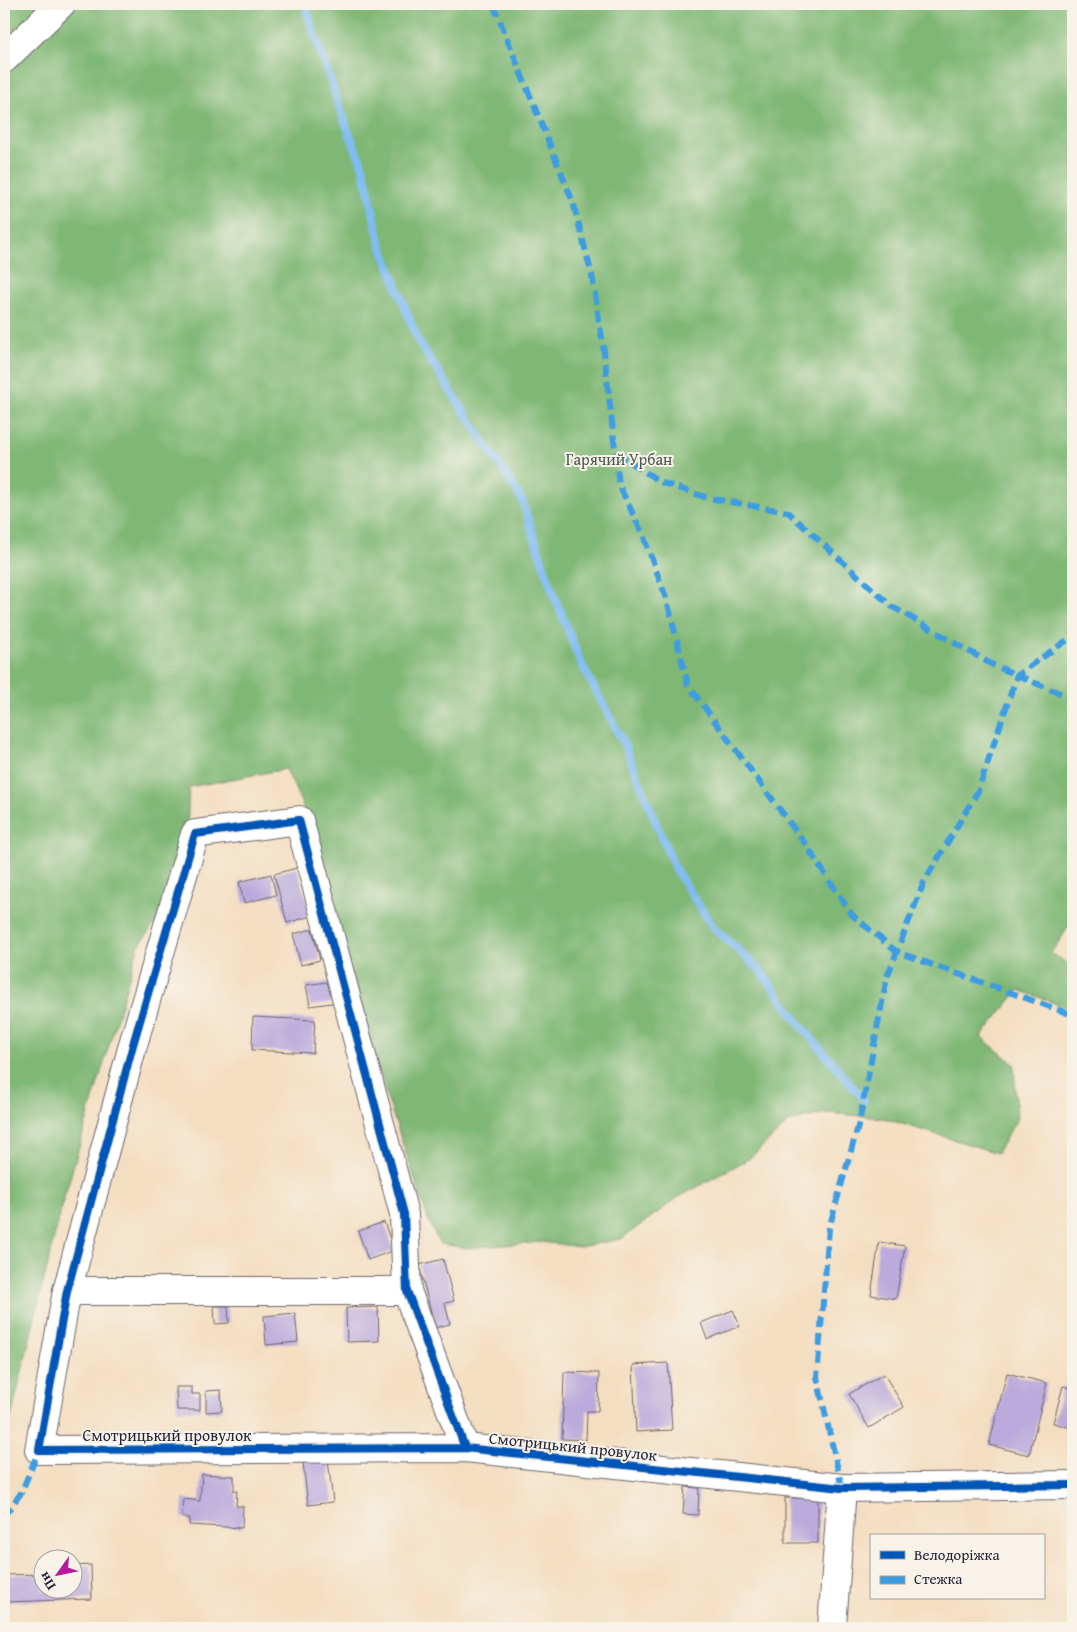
<svg xmlns="http://www.w3.org/2000/svg" width="1077" height="1632" font-family="'Gentium Book Plus',serif">
	<rect width="100%" height="100%" fill="#f7f3e8"/>
	<filter id="ink" filterUnits="userSpaceOnUse"><feTurbulence type="fractalNoise" baseFrequency=".02" numOctaves="2"/><feDisplacementMap in="SourceGraphic" scale="10" xChannelSelector="R" yChannelSelector="G"/><feConvolveMatrix kernelMatrix="1 2 1 2 8 2 1 2 1" color-interpolation-filters="sRGB"/></filter>
	<filter id="wash" filterUnits="userSpaceOnUse"><feTurbulence type="fractalNoise" baseFrequency=".0096" numOctaves="4" result="noise"/><feDisplacementMap in="SourceGraphic" scale="20" xChannelSelector="R" yChannelSelector="G"/><feGaussianBlur stdDeviation="1.12" result="paint"/><feColorMatrix in="noise" values="0 0 0 0 0 0 0 0 0 0 0 0 0 0 0 0 0 1.4 0 .05"/><feComposite in="paint" operator="in"/></filter>
	<g filter="url(#wash)">
		<rect width="100%" height="100%" fill="#f4dec1"/>
		<!-- forest -->
		<polygon fill="#7fb774" stroke="#506c58" points="4,4 1073,4 1073,920 1051,953 1073,967 1073,1010 1019,990 981,1037 1014,1064 1017,1119 997,1153 883,1118 827,1113 789,1122 750,1158 679,1197 621,1239 580,1247 542,1242 467,1248 440,1244 429,1222 387,1097 302,804 286,769 189,787 185,880 138,947 62,1205 4,1446"/>
		<g fill="none" stroke-linecap="round" stroke-linejoin="round">
			<!-- stream -->
			<polyline stroke="#7fbcf2" stroke-width="8" points="304,4 344,120 363,167 380,242 418,341 521,498 552,590 580,661 624,744 675,869 713,927 761,971 798,1022 864,1100"/>
		</g>
		<g id="blocks">
			<!-- building -->
			<g fill="#bbabdc">
				<polygon points="297,868 311,916 287,923 274,874"/>
				<polygon points="271,874 276,895 244,903 239,882"/>
				<polygon points="312,929 320,960 301,965 293,934"/>
				<polygon points="334,981 338,1002 310,1006 306,985"/>
				<polygon points="253,1017 315,1020 313,1053 252,1050"/>
				<polygon points="384,1222 394,1250 368,1260 358,1231"/>
				<polygon points="879,1242 905,1246 896,1299 871,1295"/>
				<polygon points="443,1259 454,1301 445,1303 450,1324 435,1328 419,1265"/>
				<polygon points="214,1306 228,1306 229,1323 215,1324"/>
				<polygon points="378,1307 379,1341 347,1342 346,1308"/>
				<polygon points="733,1310 740,1326 707,1339 701,1323"/>
				<polygon points="295,1313 298,1342 266,1345 264,1316"/>
				<polygon points="668,1363 672,1430 636,1432 633,1365"/>
				<polygon points="564,1372 599,1373 598,1411 587,1411 586,1440 562,1439"/>
				<polygon points="1007,1373 1047,1383 1029,1455 989,1445"/>
				<polygon points="884,1374 904,1407 869,1428 849,1394"/>
				<polygon points="1063,1386 1073,1389 1073,1418 1071,1428 1053,1423"/>
				<polygon points="176,1387 192,1387 192,1394 200,1394 200,1410 177,1410"/>
				<polygon points="221,1390 222,1411 206,1412 206,1391"/>
				<polygon points="328,1460 333,1502 308,1505 303,1462"/>
				<polygon points="202,1474 234,1476 234,1491 237,1491 236,1506 243,1506 242,1528 189,1525 190,1518 182,1518 183,1499 200,1501"/>
				<polygon points="685,1487 699,1488 698,1515 683,1514"/>
				<rect x="785" y="1498" width="33" height="45"/>
				<polygon points="91,1565 92,1599 4,1602 4,1575 42,1574 42,1590 72,1590 72,1566"/>
			</g>
		</g>
	</g>
	<g filter="url(#ink)">
		<use href="#blocks" fill-opacity="0" stroke="#6c646a" stroke-width="1"/>
		<g fill="none" stroke-linecap="round" stroke-linejoin="round">
			<!-- minor casing -->
			<g stroke="#6c646a" stroke-width="30">
				<g id="minor">
					<polyline points="4,59 61,4"/>
					<polyline points="67,1291 407,1291"/>
					<polyline points="465,1448 407,1291 404,1214 299,820 195,834 134,1041 67,1291 39,1450 465,1448 842,1488 1073,1485"/>
					<polyline points="832,1628 842,1488"/>
				</g>
			</g>
			<!-- minor -->
			<use href="#minor" stroke="#fff" stroke-width="28"/>
			<!-- quiet -->
			<g stroke="#3c9ce2" stroke-width="6" stroke-dasharray="12 6" stroke-linecap="butt">
				<polyline points="493,4 573,202 592,275 604,352 619,485 643,535 667,600 688,685 806,845 852,915 897,952 1073,1015"/>
				<polyline points="616,452 660,482 708,498 788,512 891,606 991,664 1073,699"/>
				<polyline points="842,1488 817,1377 829,1228 859,1123 887,977 924,882 978,791 1017,675 1073,636"/>
				<polyline points="4,1516 21,1493 39,1450"/>
			</g>
			<!-- cycleway casing -->
			<g stroke="#f7f3e8" stroke-width="11">
				<polyline id="cycleway" points="465,1448 407,1291 404,1214 299,820 195,834 134,1041 67,1291 39,1450 465,1448 842,1488 1073,1485"/>
			</g>
			<!-- cycleway -->
			<use href="#cycleway" stroke="#0057b8" stroke-width="8"/>
		</g>
	</g>
	<g text-anchor="middle" stroke-width="4" stroke-linejoin="round" paint-order="stroke">
		<!-- park labels -->
		<g font-size="16" fill="#485852" stroke="#f7f3e8">
			<text x="619" y="465">Гарячий Урбан</text>
		</g>
		<!-- street labels -->
		<g font-size="16" fill="#22223b" stroke="#f7f3e8">
			<text x="167" y="1441">Смотрицький провулок</text>
			<text transform="translate(573 1446) rotate(6)" y="6">Смотрицький провулок</text>
		</g>
	</g>
	<!-- margin -->
	<rect width="1077" height="1632" fill="none" stroke="#f7f3e8" stroke-width="20"/>
	<!-- legend -->
	<rect x="870" y="1534" width="175" height="65" fill="#f7f3e8" stroke="#a29fa3"/>
	<rect x="880" y="1551" width="25" height="8" fill="#0057b8" stroke="#a29fa3"/>
	<text x="914" y="1560" font-size="15" fill="#22223b">Велодоріжка</text>
	<rect x="880" y="1576" width="25" height="8" fill="#3c9ce2" stroke="#a29fa3"/>
	<text x="914" y="1584" font-size="15" fill="#22223b">Стежка</text>
	<!-- north arrow -->
	<g transform="translate(58 1574) rotate(237)"><circle r="24" fill="#f7f3e8" stroke="#a29fa3"/>
	<path d="M0-4L9 19L0 12L-9 19Z" fill="#b5179e"/>
	<text y="-8" font-size="14" font-weight="bold" text-anchor="middle" fill="#22223b">Пн</text>
	</g>
</svg>
